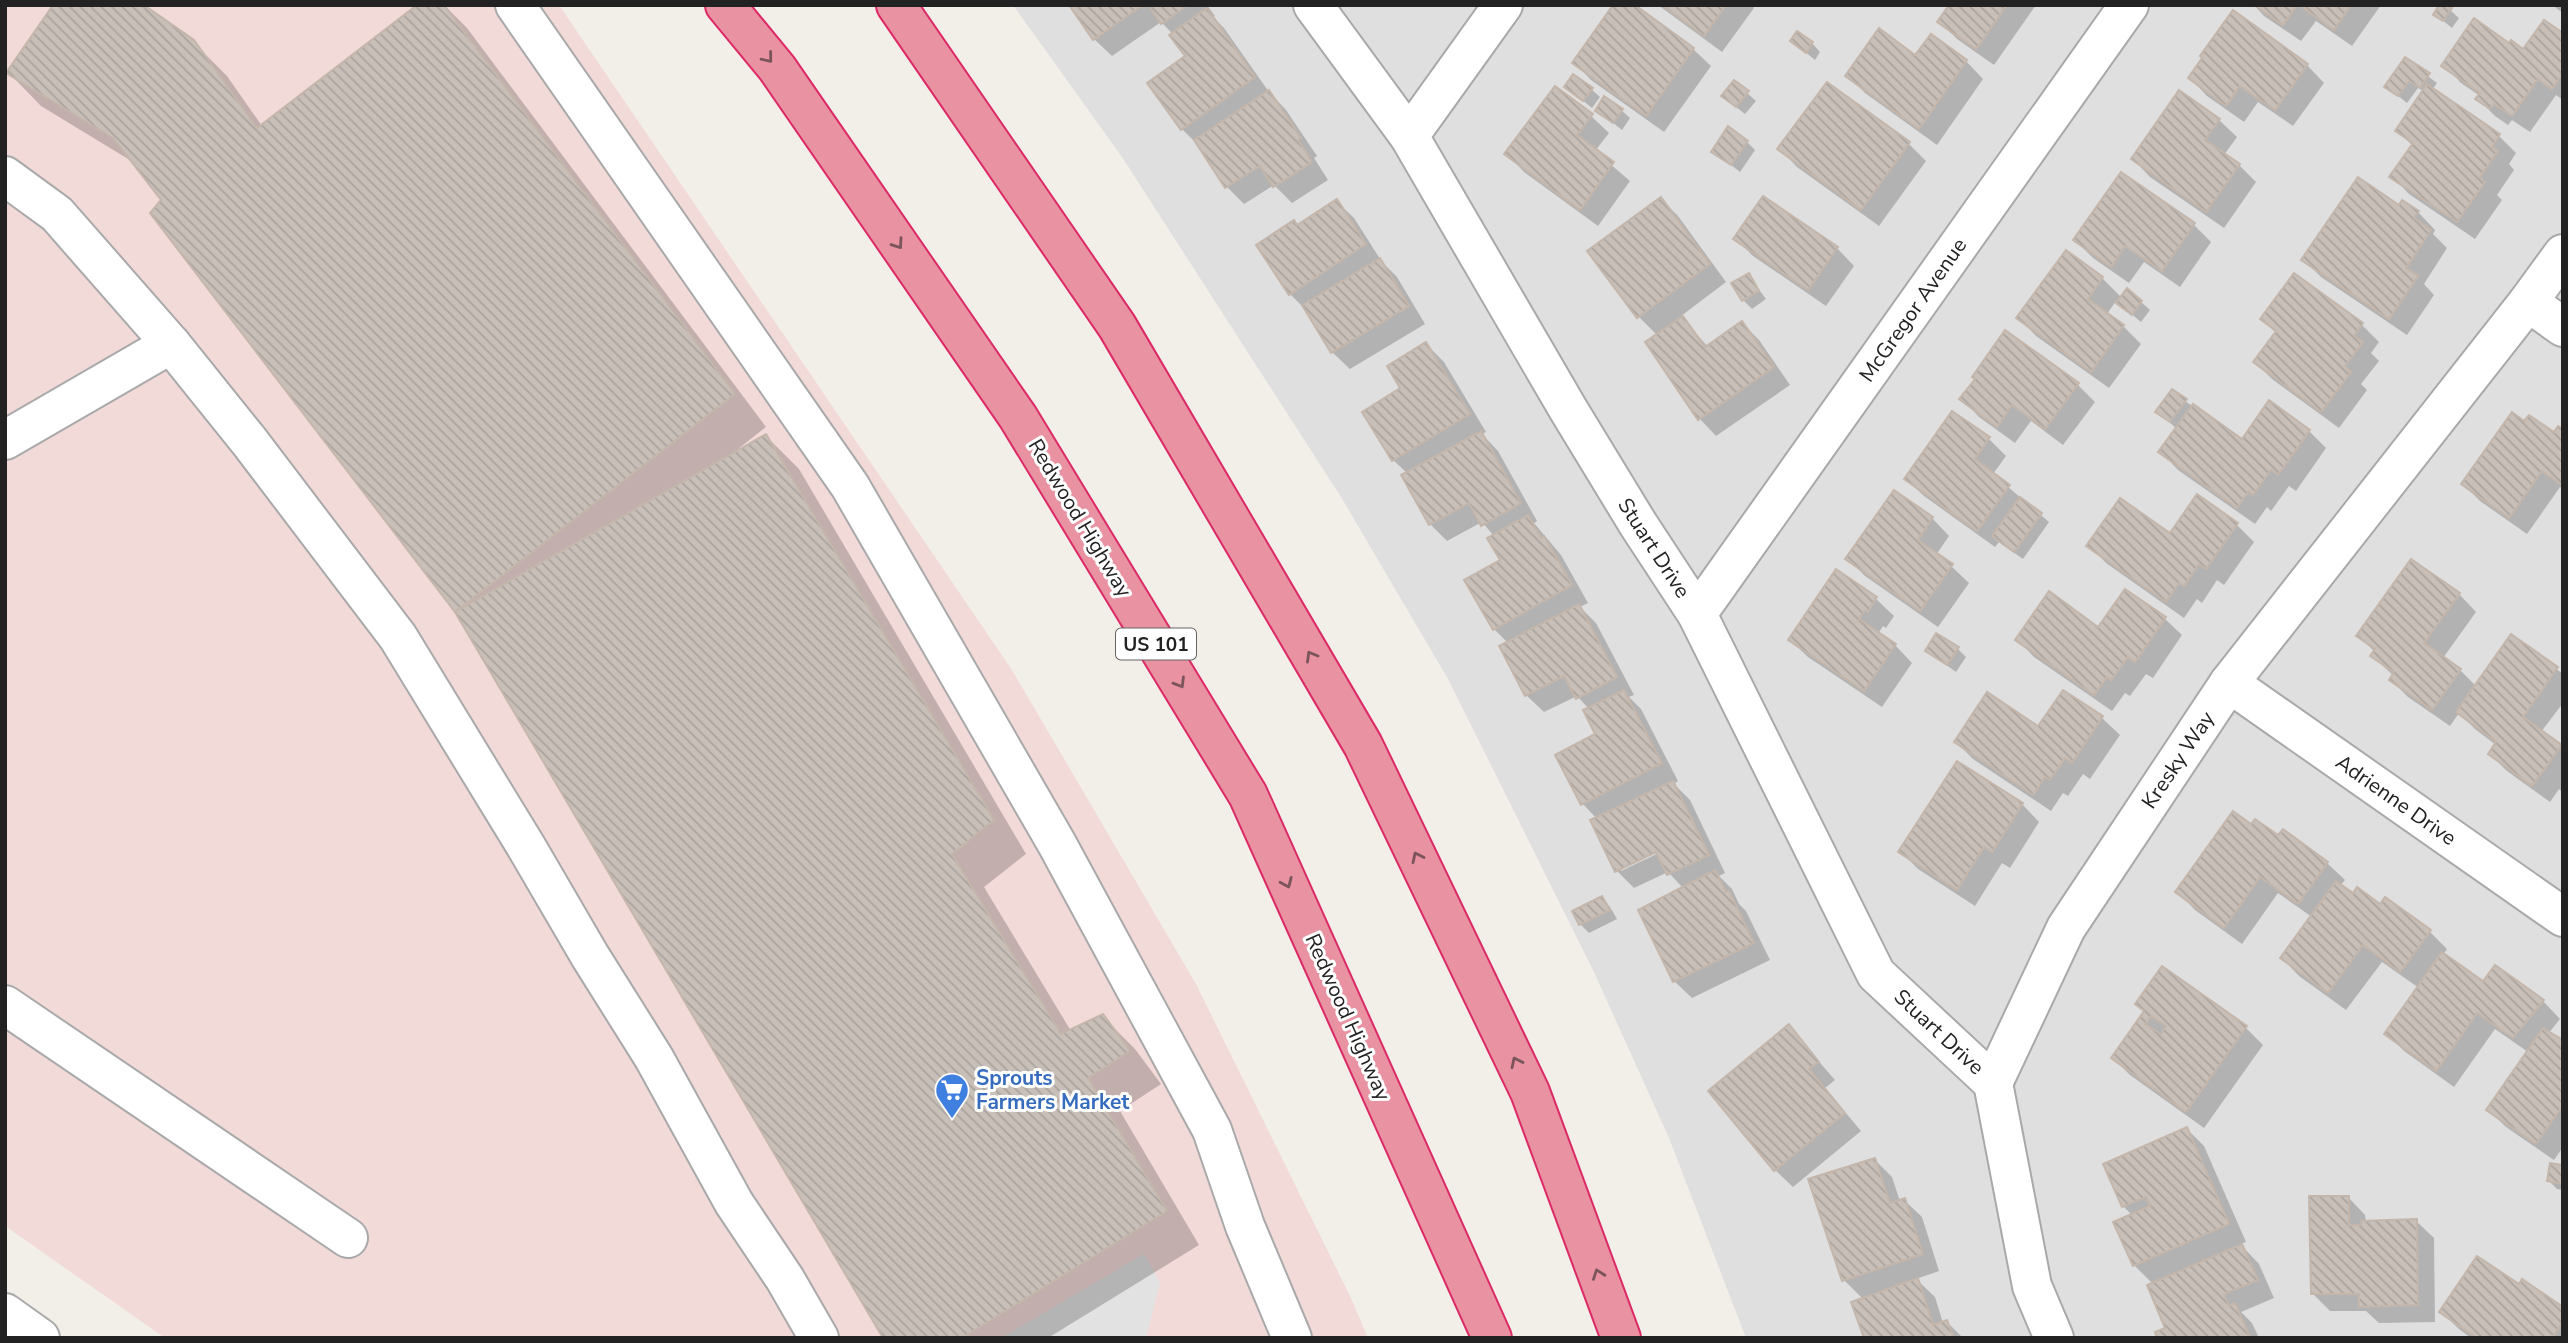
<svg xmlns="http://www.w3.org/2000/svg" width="2568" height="1343" font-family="'Nunito Sans',sans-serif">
	<defs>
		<pattern id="building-back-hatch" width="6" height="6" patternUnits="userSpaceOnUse" patternTransform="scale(1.75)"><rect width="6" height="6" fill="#c7bfb8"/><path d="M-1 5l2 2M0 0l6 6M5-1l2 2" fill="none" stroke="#aba49e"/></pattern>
	</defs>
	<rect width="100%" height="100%" fill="#f2efe9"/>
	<!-- residential -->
	<polygon fill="#e0dfdf" points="1013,5 2563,5 2563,1338 1746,1338 1669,1138 1594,972 1448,679 1341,497 1122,157"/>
	<!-- commercial -->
	<polygon fill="#f2dad9" points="5,5 559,5 1012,670 1196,984 1351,1298 1368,1338 165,1338 5,1226"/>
	<!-- parking -->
	<polygon fill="#e2e2e2" points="1144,1254 1160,1282 1146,1338 1001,1338"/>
	<!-- shadow -->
	<g fill="#0003" fill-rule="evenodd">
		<polygon points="420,5 444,5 467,28 766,427 738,449 739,451 766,436 799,469 1026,854 984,887 1071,1031 1102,1016 1135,1049 1161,1084 1120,1111 1199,1245 1048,1338 885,1338 456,611 153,213 163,200 133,162 41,106 9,73 193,42 227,76 262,126"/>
		<polygon points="1071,5 1207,5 1215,16 1213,17 1224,28 1269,92 1286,110 1317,156 1314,158 1328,180 1292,203 1274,185 1244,204 1227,187 1199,146 1182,129 1187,57 1173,34 1161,22 1112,56 1094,39"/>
		<polygon points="1658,5 1751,5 1754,8 1722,52"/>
		<polygon points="1952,5 2036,5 1994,65 1957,39 1940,22"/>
		<polygon points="2254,5 2381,5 2352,46 2316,21 2301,41 2264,16"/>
		<polygon points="2552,5 2563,5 2563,13"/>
		<polygon points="2450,10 2459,18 2452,28 2435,14"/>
		<polygon points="2563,35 2563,100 2556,95 2530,132 2512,120 2508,125 2495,116 2478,99 2480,96 2461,83 2444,65 2510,45 2524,51"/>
		<polygon points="1792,41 1812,43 1820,52 1815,60"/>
		<polygon points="1693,49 1711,66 1664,132 1591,80 1574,62"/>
		<polygon points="1916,57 1966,61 1983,79 1937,145 1865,93 1847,75"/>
		<polygon points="2405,59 2437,83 2432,90 2499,136 2516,153 2509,164 2514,170 2497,195 2502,200 2475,239 2409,194 2392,176 2413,146 2397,131 2424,91 2418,88 2407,103 2387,87"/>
		<polygon points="2307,65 2324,83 2293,126 2258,102 2244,122 2207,96 2190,78"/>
		<polygon points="1827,84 1909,144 1926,161 1879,226 1797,167 1780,149"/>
		<polygon points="1566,87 1591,89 1600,97 1592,108"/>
		<polygon points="1747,93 1756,101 1745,114 1732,104"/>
		<polygon points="1597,110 1621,110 1630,118 1622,130"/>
		<polygon points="1591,116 1609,133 1595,151 1630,181 1598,226 1524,172 1507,154"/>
		<polygon points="2219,120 2237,137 2224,155 2239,165 2256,182 2224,228 2150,177 2133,159"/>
		<polygon points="1747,142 1755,150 1740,172 1713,151"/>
		<polygon points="1661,199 1678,216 1726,282 1681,316 1708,347 1742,323 1759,340 1790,385 1716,436 1699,418 1657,335 1639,317"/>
		<polygon points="1336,201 1354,218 1382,262 1397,277 1425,324 1350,369 1332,352 1307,311 1290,294 1298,226"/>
		<polygon points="2399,208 2418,212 2435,230 2433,234 2447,248 2424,284 2434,295 2407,335 2321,277 2304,260"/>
		<polygon points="2194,225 2211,242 2180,287 2144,262 2129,283 2093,258 2075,240"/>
		<polygon points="1736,239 1837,248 1854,266 1826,306 1753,256"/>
		<polygon points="2066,252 2102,278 2122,298 2141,302 2150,310 2141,322 2116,301 2107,314 2123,326 2141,344 2109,388 2036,336 2019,318"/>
		<polygon points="1748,275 1766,299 1752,309 1743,300"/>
		<polygon points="2262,319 2362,325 2379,342 2371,353 2379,361 2361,384 2367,390 2339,428 2272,379 2255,362 2276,333"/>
		<path d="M1426,344L1444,362L1486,432L1482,434L1498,451L1537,521L1534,523L1561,555L1588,603L1580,607L1596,623L1634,695L1629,697L1641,709L1678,781L1674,784L1690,800L1725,873L1719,876L1732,889L1739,904L1746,911L1770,960L1692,998L1674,981L1683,888L1668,872L1634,888L1617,871L1597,819L1583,804L1597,735L1589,709L1577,696L1544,712L1526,695L1508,643L1494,629L1502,561L1494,536L1482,522L1447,541L1430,524L1407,473L1393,460L1403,389ZM1664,847L1665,850L1621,871V867Z"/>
		<polygon points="2077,384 2095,402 2063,445 2031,421 2015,443 1979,417 1962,399"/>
		<polygon points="2185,401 2242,441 2309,431 2326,448 2296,491 2289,486 2271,511 2267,507 2255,524 2178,470 2161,452 2177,429 2158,412"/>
		<polygon points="2525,423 2554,435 2563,431 2563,489 2560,487 2527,534 2480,501 2463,484"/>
		<polygon points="1989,439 2006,456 1993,474 2049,522 2023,559 1999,542 1995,547 1924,496 1906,479"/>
		<polygon points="2197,496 2237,525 2254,542 2224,585 2217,580 2202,603 2197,599 2184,618 2106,563 2089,545 2170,535"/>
		<polygon points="1932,518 1949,536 1936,555 1951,566 1969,583 1938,627 1865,576 1847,558"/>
		<polygon points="1836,572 1876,599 1894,616 1886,628 1883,626 1878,634 1895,645 1912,663 1882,707 1808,657 1790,640"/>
		<polygon points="2459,594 2476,612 2443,658 2460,670 2476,686 2512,637 2563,674 2563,703 2541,732 2563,748 2563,793 2559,789 2550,802 2507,771 2490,754 2496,745 2475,729 2459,713 2450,726 2408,697 2391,680 2394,676 2372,656 2375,652 2358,636"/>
		<polygon points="2164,618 2182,635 2153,678 2146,674 2130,696 2125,693 2112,711 2034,657 2017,639"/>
		<polygon points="1958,649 1966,657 1956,672 1927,651"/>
		<polygon points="2063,692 2102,718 2120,735 2090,779 2083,774 2068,796 2063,793 2051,811 1973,759 1956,742 2039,729"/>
		<polygon points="2022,804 2039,822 2010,868 2002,863 1975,906 1918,869 1901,852"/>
		<polygon points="2251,826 2327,863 2345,880 2340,886 2354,896 2430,932 2447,949 2443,955 2483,983 2543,1001 2560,1019 2548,1034 2563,1043 2563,1147 2554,1160 2506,1127 2488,1110 2528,1052 2495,1029 2454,1087 2404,1051 2387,1034 2419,988 2382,962 2346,1010 2299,976 2282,958 2312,917 2278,893 2242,944 2195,910 2178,892"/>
		<polygon points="1602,898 1610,907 1617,919 1589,933 1580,924 1574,912"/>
		<polygon points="2163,968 2246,1028 2263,1045 2204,1128 2130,1075 2113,1058 2145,1013 2137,1004"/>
		<polygon points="1789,1027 1835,1080 1825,1088 1861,1131 1793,1187 1775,1170 1710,1091"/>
		<polygon points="2187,1129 2204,1146 2246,1242 2240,1244 2259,1264 2274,1298 2241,1312 2252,1323 2259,1338 2159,1338 2167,1329 2153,1284 2134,1265 2115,1223 2133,1216 2123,1206"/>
		<polygon points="1875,1160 1892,1177 1900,1201 1904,1200 1922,1217 1939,1271 1916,1279 1935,1297 1943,1323 1947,1322 1963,1338 1866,1338 1863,1299 1844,1280"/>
		<polygon points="2563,1167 2563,1190 2557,1189 2549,1181"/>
		<polygon points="2348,1197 2365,1215 2366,1222 2416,1221 2434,1238 2435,1322 2379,1323 2366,1311 2330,1311 2313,1294"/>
		<polygon points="2519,1286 2563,1309 2563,1338 2471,1338 2459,1329 2441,1312"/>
	</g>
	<!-- building -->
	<g fill="url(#building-back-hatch)" stroke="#c4b6ab" stroke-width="2" fill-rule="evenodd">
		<polygon points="53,5 144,5 194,40 257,128 417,5 444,5 735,394 455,612 150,213 161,200 113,138 6,73"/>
		<polygon points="1069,5 1143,5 1093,40"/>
		<polygon points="1148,5 1188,5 1161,24"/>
		<polygon points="1613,5 1635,5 1694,48 1646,116 1572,63"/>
		<polygon points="1662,5 1726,5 1704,36"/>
		<polygon points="1949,5 2007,5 1976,49 1937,22"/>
		<polygon points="2254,5 2297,5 2283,25"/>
		<polygon points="2299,5 2351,5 2334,30"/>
		<polygon points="2439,5 2447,5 2452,8 2443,21 2433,15"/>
		<polygon points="1207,8 1255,77 1181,130 1147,83 1185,56 1169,35"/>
		<polygon points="2233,10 2308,64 2275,110 2240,86 2226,106 2188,78 2202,58 2200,56"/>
		<polygon points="2474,18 2509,43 2511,40 2523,49 2544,20 2563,33 2563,73 2552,89 2538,79 2512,116 2494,104 2490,109 2475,99 2480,93 2441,66"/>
		<polygon points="1879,28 1915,55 1931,34 1967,60 1919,129 1845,76"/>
		<polygon points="1797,31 1813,42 1806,53 1790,41"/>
		<polygon points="2405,57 2430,73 2420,88 2409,81 2398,96 2384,87"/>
		<polygon points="1573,74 1593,88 1583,101 1564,87"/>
		<polygon points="1734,80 1749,91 1736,107 1721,96"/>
		<polygon points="1827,82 1910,142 1861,210 1777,149"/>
		<polygon points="2427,84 2500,134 2492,147 2498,151 2480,177 2485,182 2457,222 2389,177 2413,143 2395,131"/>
		<polygon points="1555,86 1593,114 1577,135 1614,162 1580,210 1504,154"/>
		<polygon points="1269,90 1301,138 1298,140 1312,162 1273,187 1260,166 1225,188 1194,140"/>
		<polygon points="2179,90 2220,119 2205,140 2240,164 2206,212 2131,159"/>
		<polygon points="1604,96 1623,109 1613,123 1595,111"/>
		<polygon points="1728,126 1748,141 1731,165 1711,152"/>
		<polygon points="2121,172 2195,223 2162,271 2125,246 2111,267 2073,240"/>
		<polygon points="2358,177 2399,205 2402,200 2419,211 2414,218 2431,230 2406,268 2418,276 2389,319 2301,260"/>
		<polygon points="1763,196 1838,247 1808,290 1733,239"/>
		<polygon points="1661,197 1710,264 1637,318 1587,251"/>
		<polygon points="1337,199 1366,244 1289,295 1256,245 1294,220 1297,225"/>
		<polygon points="2066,250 2103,277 2088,299 2124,325 2091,372 2016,318"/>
		<polygon points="1380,258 1409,306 1331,353 1302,305"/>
		<polygon points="1749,273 1759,291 1742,301 1731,283"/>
		<polygon points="2294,273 2363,323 2354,336 2363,342 2345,366 2351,372 2321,412 2253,362 2276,331 2260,319"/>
		<polygon points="2127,288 2142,301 2132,315 2116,303"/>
		<polygon points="1683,316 1705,347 1742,321 1774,367 1698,420 1645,342"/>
		<polygon points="2005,330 2079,383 2045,429 2012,405 1997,427 1959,399 1975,379 1972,377"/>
		<polygon points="1426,342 1470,414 1392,461 1362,412 1400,388 1387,366"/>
		<polygon points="2172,389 2187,399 2170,422 2155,412"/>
		<polygon points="2269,400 2310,430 2278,475 2271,470 2253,495 2249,491 2237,508 2158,452 2193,404 2242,439"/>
		<polygon points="1952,411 1990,437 1975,459 2010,485 1977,531 1904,479"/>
		<polygon points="2512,412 2524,421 2529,415 2554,432 2558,426 2563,429 2563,486 2542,471 2509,518 2461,484"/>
		<polygon points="1481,431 1521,503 1481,526 1469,503 1429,525 1401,475"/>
		<polygon points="766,434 994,820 952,854 1061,1034 1103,1014 1130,1051 1088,1078 1167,1211 962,1338 883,1338 455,612"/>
		<polygon points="1894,490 1933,517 1918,540 1953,564 1920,611 1845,559"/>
		<polygon points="2197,494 2238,523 2206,569 2199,564 2184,586 2179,583 2166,602 2086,546 2120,498 2170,533"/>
		<polygon points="2020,497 2042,513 2014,552 1992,536"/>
		<polygon points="1528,515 1541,538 1544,536 1572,585 1493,630 1464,580 1500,560 1487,538"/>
		<polygon points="2411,559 2460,593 2424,643 2461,669 2432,710 2389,680 2394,672 2370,656 2375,649 2356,636"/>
		<polygon points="1836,569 1877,597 1868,612 1865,610 1859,619 1896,644 1864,691 1788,640"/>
		<polygon points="2125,589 2166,617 2135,662 2128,657 2111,680 2107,677 2094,695 2015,640 2049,591 2098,627"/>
		<polygon points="1579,604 1617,677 1576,699 1564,676 1525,696 1499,646"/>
		<polygon points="1936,633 1959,647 1947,665 1925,651"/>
		<polygon points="2511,634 2558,667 2523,717 2562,745 2532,786 2488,754 2496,742 2456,712"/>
		<polygon points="1624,690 1662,763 1581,805 1555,755 1595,734 1583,710"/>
		<polygon points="2063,690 2103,716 2072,763 2065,758 2050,780 2045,777 2033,795 1954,742 1987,692 2038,726"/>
		<polygon points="1957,761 2023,803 1992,852 1984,847 1957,890 1898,852"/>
		<polygon points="1673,781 1709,855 1667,875 1656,852 1615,872 1590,820"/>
		<polygon points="2233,811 2251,824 2255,819 2278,835 2283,829 2328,862 2298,904 2260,877 2224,928 2175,892"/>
		<polygon points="1715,870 1726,892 1729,891 1754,943 1673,982 1638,910"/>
		<polygon points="2336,881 2353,893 2357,887 2380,904 2385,897 2431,930 2400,972 2363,945 2328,993 2280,958"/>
		<polygon points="1602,896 1610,910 1579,925 1572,911"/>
		<polygon points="2442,952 2483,981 2495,965 2544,1000 2513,1038 2477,1013 2436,1071 2384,1034"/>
		<path d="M2162,966L2247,1026L2186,1112L2111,1058L2144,1011L2135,1004ZM2151,1016L2166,1026L2161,1034L2145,1024Z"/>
		<polygon points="1789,1024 1819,1062 1809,1069 1845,1113 1774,1171 1708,1091"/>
		<polygon points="2543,1028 2563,1040 2563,1105 2536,1144 2486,1110"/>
		<polygon points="2187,1127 2229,1224 2133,1266 2113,1222 2150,1206 2146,1197 2122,1207 2103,1164"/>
		<polygon points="1875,1158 1890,1203 1905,1198 1923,1254 1842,1281 1808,1179"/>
		<polygon points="2550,1163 2563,1165 2563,1184 2547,1181"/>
		<polygon points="2309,1196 2349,1196 2349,1225 2361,1225 2361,1221 2417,1219 2418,1305 2359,1307 2359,1294 2311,1294"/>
		<polygon points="2242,1244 2258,1280 2224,1294 2229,1306 2235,1303 2250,1338 2157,1338 2155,1332 2165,1328 2147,1285"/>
		<polygon points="2477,1256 2519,1284 2522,1279 2563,1307 2563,1322 2552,1338 2477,1338 2439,1312"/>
		<polygon points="1918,1278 1933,1325 1947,1320 1954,1338 1864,1338 1851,1302"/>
	</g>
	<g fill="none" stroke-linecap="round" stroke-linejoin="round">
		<!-- minor casing -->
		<g stroke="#a9a9a9" stroke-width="42">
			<g id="minor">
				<polyline points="515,5 850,486 1057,844 1212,1130 1245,1226 1292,1338"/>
				<polyline points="1313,5 1409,136 1568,409 1638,524 1697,614 1876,974 1993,1083"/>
				<polyline points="1409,136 1503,5"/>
				<polyline points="5,176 57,214 171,344 249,441 398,637 527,848 590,956 654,1058 734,1203 785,1279 819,1338"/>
				<polyline points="2528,302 2563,327"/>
				<polyline points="5,440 171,344"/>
				<polyline points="1697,614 2129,5"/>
				<polyline points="2229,683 2563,917"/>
				<polyline points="5,1005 348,1238"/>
				<polyline points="5,1313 40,1338"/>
				<polyline points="2054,1338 2032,1286 1993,1083 2066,928 2229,683 2528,302 2563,254"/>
			</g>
		</g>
		<!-- highway casing -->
		<g stroke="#dc2a67" stroke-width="42">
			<g id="highway">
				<polyline points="725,5 777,68 1018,417 1248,795 1492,1338"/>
				<polyline points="896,5 1117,326 1363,745 1530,1092 1621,1338"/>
			</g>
		</g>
		<!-- minor -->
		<use href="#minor" stroke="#fff" stroke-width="38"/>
		<!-- highway -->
		<use href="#highway" stroke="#e892a2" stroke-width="38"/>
	</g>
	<!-- one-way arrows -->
	<defs><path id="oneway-chevron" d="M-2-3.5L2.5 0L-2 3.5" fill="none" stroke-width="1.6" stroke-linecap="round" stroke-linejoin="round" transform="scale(1.75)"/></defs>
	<g stroke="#7b545c">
		<use href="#oneway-chevron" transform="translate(768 58) rotate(51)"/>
		<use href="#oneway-chevron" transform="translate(898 244) rotate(55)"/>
		<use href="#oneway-chevron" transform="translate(1311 656) rotate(-120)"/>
		<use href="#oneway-chevron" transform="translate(1180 683) rotate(59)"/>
		<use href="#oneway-chevron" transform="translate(1417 857) rotate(-116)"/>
		<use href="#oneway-chevron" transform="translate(1287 883) rotate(66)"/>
		<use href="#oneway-chevron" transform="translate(1516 1062) rotate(-116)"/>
		<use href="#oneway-chevron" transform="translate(1598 1274) rotate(-110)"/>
	</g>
	<!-- icons -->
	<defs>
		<g id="supermarket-pin" transform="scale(1.75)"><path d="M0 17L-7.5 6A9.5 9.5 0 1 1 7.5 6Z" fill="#3f7fe0" stroke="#fff"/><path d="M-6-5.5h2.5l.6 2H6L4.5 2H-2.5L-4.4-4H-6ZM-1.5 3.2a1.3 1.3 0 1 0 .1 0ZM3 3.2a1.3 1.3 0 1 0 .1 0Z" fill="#fff"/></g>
	</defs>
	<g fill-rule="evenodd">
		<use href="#supermarket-pin" x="952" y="1090"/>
	</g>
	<g text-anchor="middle" stroke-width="6" stroke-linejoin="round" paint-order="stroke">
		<!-- shield labels -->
		<rect fill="#fff" stroke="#646464" stroke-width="2" x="1116" y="628.5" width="80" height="31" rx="5"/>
		<g font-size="19" font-weight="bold" fill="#222">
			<text x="1156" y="651">US 101</text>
		</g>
		<!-- street labels -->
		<g font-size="21" fill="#222" stroke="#fff">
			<text transform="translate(1913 310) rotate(-55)" y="7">McGregor Avenue</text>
			<text transform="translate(1080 518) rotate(59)" y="7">Redwood Highway</text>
			<text transform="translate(1654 548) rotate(57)" y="7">Stuart Drive</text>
			<text transform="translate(2178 760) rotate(-56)" y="7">Kresky Way</text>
			<text transform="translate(2396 800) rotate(35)" y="7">Adrienne Drive</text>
			<text transform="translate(1348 1017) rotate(66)" y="7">Redwood Highway</text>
			<text transform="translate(1939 1032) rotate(43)" y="7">Stuart Drive</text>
		</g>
		<!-- shop labels -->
		<g font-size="21" font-weight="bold" fill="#366cbe" stroke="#fff" text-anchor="start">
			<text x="976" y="1085">Sprouts<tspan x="976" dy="24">Farmers Market</tspan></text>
		</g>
	</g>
	<!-- border -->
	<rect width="2568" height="1343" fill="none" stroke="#222222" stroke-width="14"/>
</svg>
